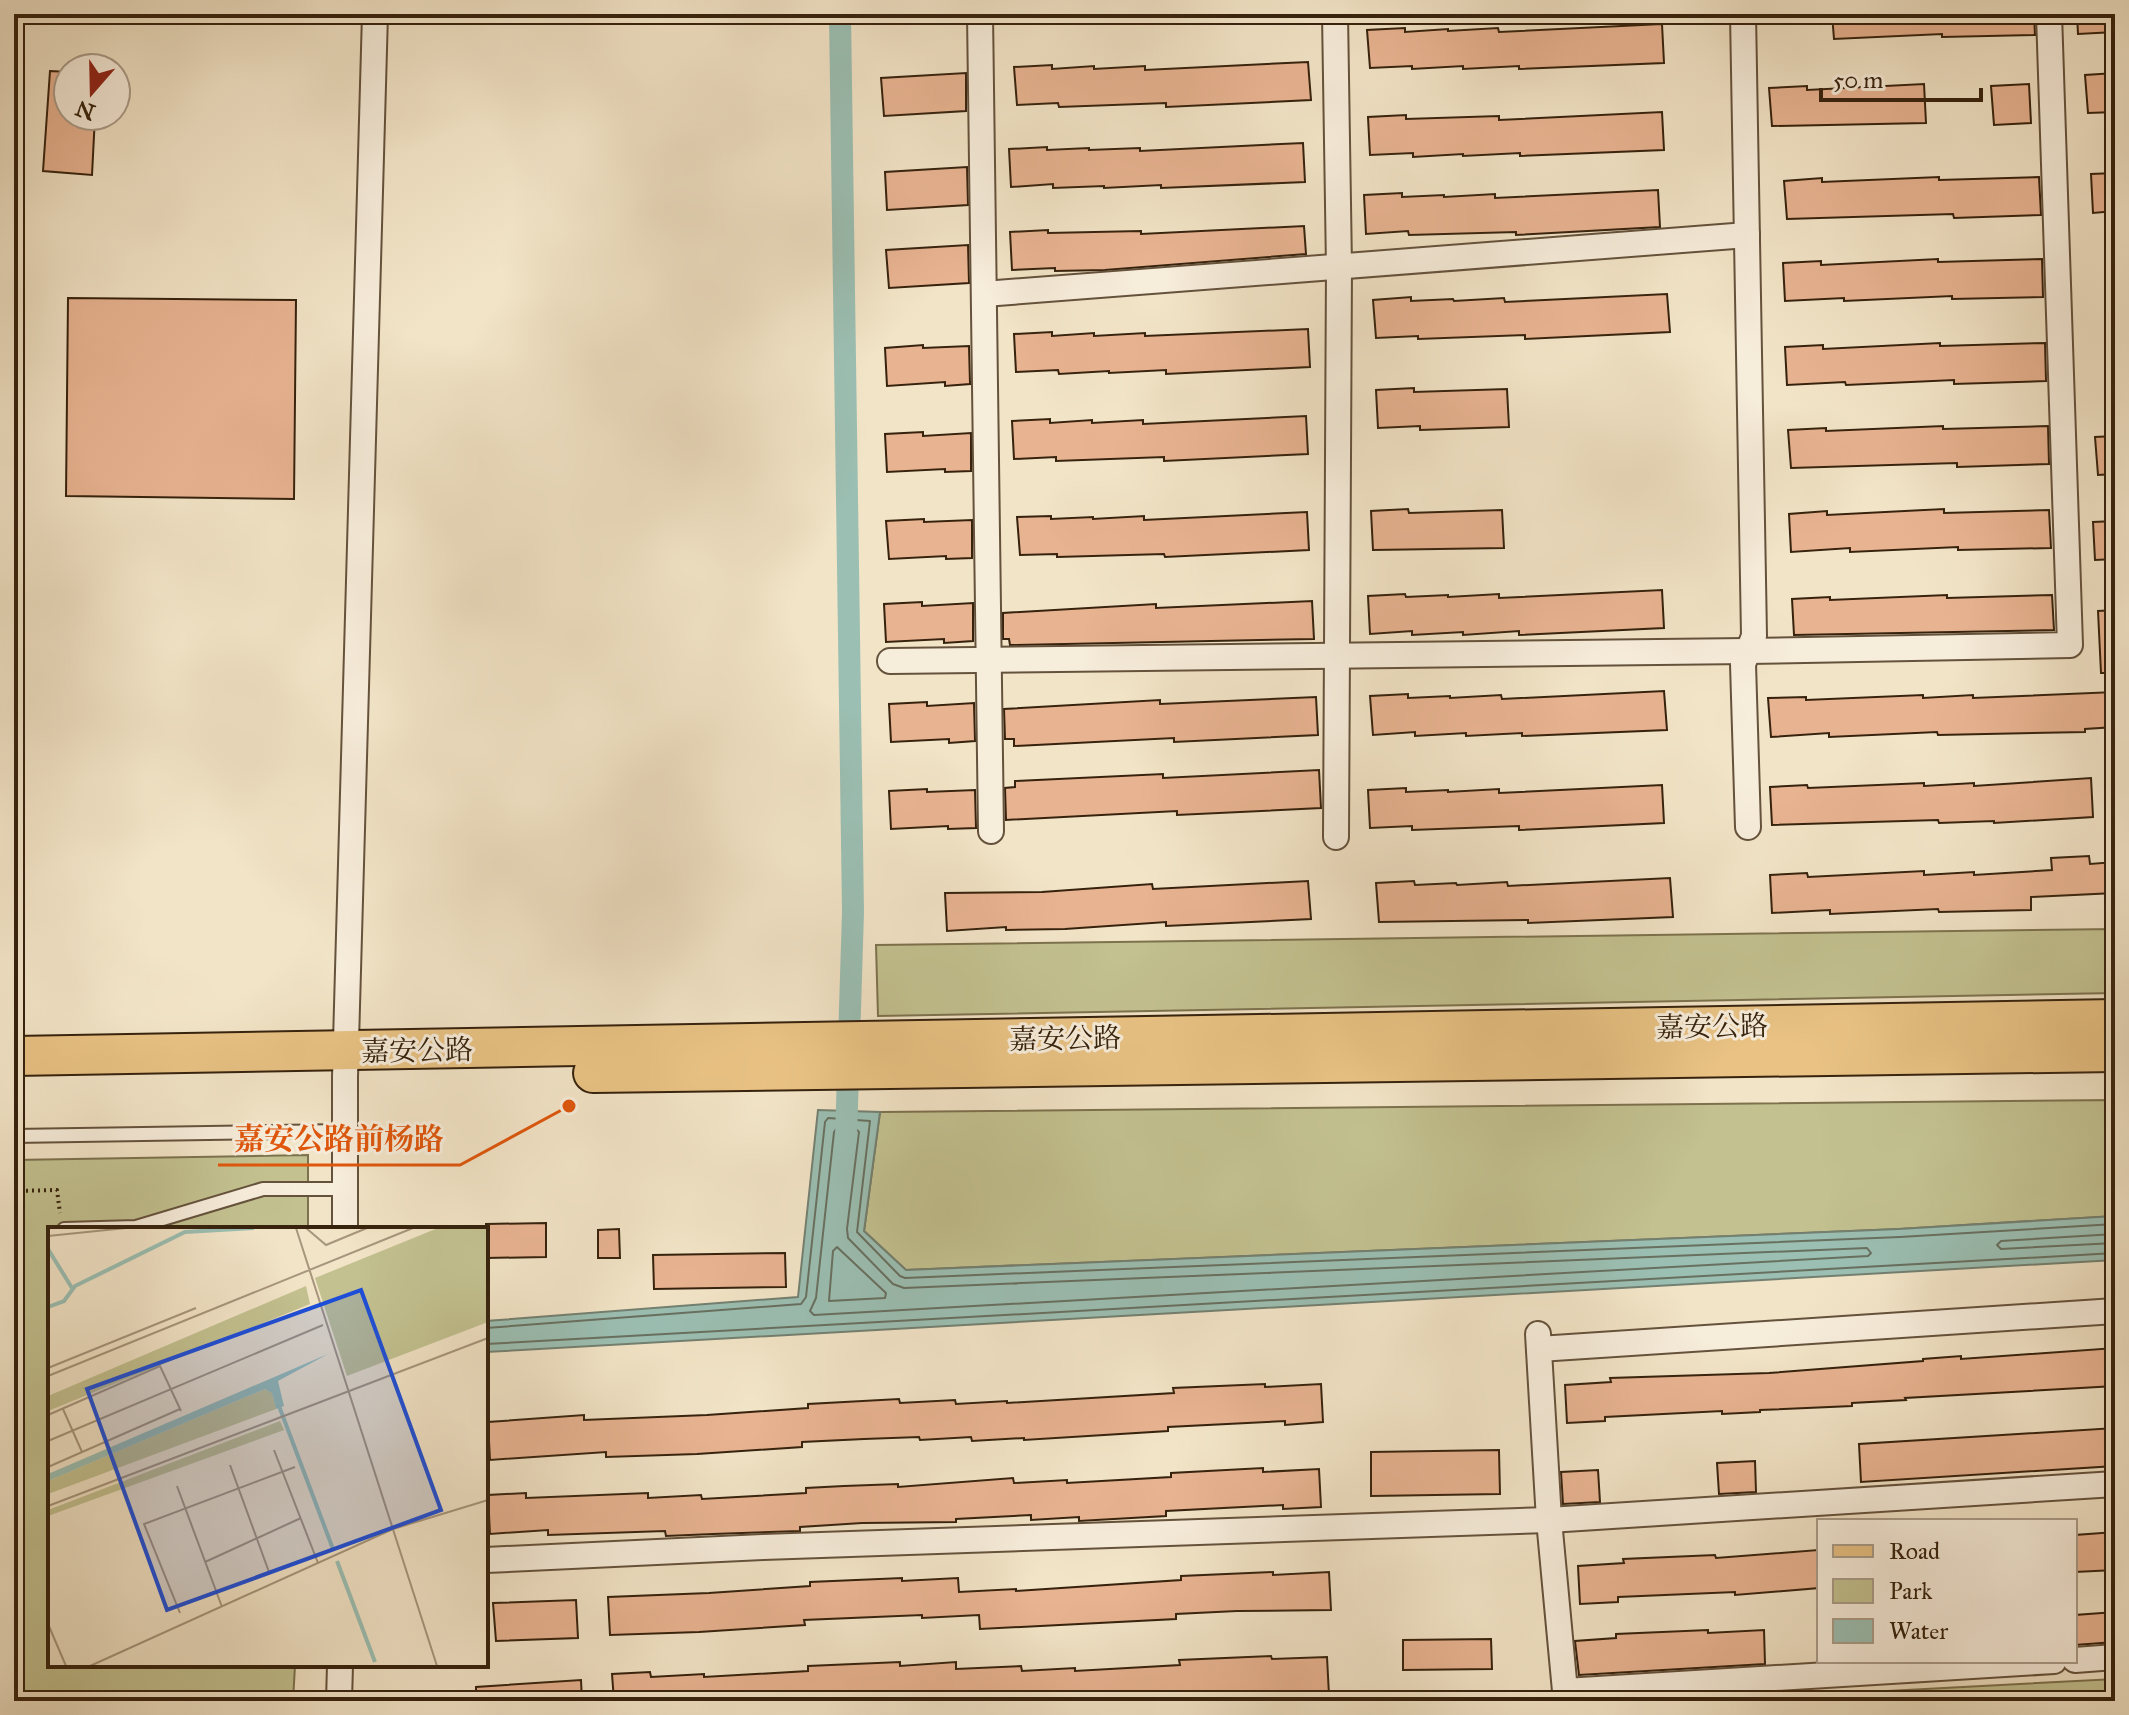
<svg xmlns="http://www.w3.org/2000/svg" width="2129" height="1715" font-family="'IM FELL Great Primer','Noto Serif SC',serif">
	<rect width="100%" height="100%" fill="#f2e4c7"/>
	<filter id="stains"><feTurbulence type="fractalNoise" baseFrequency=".0025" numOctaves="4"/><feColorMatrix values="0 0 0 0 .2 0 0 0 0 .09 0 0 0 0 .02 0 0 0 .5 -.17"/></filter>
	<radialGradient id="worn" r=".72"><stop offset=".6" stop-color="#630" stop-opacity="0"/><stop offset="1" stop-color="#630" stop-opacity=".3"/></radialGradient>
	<!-- green -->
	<g fill="#c3c190" stroke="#7c724e" stroke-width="2">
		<polygon points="2115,929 2115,993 878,1016 876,945"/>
		<polygon points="2115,1100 2115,1216 1899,1229 906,1270 864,1231 880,1112"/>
		<polygon points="308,1155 308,1229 50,1229 50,1665 295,1665 293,1701 14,1701 14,1160"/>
		<polygon points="2115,1679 2115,1701 1695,1701"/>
	</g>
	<!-- water -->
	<polygon fill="#9bbfb3" stroke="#738071" stroke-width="2" points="818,1110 880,1112 864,1231 906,1270 1899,1229 2115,1216 2115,1260 486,1352 486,1321 798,1297"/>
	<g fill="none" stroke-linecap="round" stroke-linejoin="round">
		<!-- shore -->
		<g stroke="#687060" stroke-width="2">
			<polygon points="837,1128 856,1129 859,1132 847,1229 848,1238 893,1284 904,1288 1867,1248 1871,1253 1868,1256 814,1315 810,1311 816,1298 834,1132"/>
			<polyline points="2115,1234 2001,1241 1997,1245 2001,1249 2115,1243"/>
			<polygon points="837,1247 886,1293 885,1298 829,1301 833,1251"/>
			<polyline points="486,1328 801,1304 806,1297 825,1122 828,1118 870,1121 857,1232 900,1276 905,1278 1900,1237 2115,1224"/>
			<polyline points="486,1344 2115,1253"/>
		</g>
		<!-- canal -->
		<polyline stroke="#9bbfb3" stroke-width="22" points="840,14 853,912 846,1138"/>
	</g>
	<!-- building -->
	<g fill="#e8b391" stroke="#36220d" stroke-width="2">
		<polygon points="1832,14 2034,14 2035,35 1942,37 1942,34 1834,39"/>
		<polygon points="2077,14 2115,14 2115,32 2078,34"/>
		<polygon points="1662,24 1664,63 1519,69 1519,66 1463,69 1463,66 1412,69 1412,66 1370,68 1367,30 1405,28 1405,32 1448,29 1448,31 1498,28 1499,32"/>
		<polygon points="1308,62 1311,100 1166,107 1166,103 1059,107 1058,103 1017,105 1014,67 1052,65 1052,69 1094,66 1094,69 1145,66 1145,70"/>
		<polygon points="50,71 68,72 68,116 95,116 92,175 43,171"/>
		<polygon points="966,73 966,111 884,116 881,78"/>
		<polygon points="2115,73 2115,112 2088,113 2085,75"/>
		<polygon points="1924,84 1926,123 1772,126 1769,88 1807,86 1807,90"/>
		<polygon points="2029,84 2031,123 1994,125 1991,86"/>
		<polygon points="1662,112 1664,150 1520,156 1520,153 1463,156 1463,154 1413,157 1413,153 1370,155 1368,117 1406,115 1406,119 1499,116 1499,120"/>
		<polygon points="1303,143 1305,182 1161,188 1161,185 1104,188 1104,186 1053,188 1053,184 1011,187 1009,149 1047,147 1047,150 1089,148 1089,150 1140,148 1140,151"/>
		<polygon points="967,167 968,205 887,210 885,172"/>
		<polygon points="2115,173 2115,211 2093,213 2091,174"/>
		<polygon points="1939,177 1939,180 2039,177 2041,215 1954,218 1953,214 1787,219 1784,181 1822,178 1822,182"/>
		<polygon points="1658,190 1660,227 1516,235 1516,232 1409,235 1408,231 1366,234 1364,195 1402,193 1402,197 1444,195 1444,197 1495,194 1495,198"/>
		<polygon points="1304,226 1306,254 1105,270 1055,271 1055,268 1012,270 1010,232 1048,230 1048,233 1141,231 1141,234"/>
		<polygon points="968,245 969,283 889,288 886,250"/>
		<polygon points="1938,259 1938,262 2042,259 2043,297 1952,299 1952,296 1844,301 1844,298 1785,301 1783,263 1821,261 1821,265"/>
		<polygon points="1667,294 1670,332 1525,339 1525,335 1418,339 1418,336 1376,338 1373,300 1411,297 1411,301 1453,299 1454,301 1504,298 1505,302"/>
		<polygon points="68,298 296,300 294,499 66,496"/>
		<polygon points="1308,329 1310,367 1166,374 1166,370 1109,373 1109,371 1059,374 1058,370 1016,372 1014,334 1052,332 1052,336 1094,333 1094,336 1145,333 1145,336"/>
		<polygon points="1940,343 1940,346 2045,343 2046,381 1954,384 1954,380 1846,385 1845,382 1787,385 1785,347 1823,345 1823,349"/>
		<polygon points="923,345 923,348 969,346 970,384 945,386 945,382 887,386 885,348"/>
		<polygon points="1414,388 1414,392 1507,389 1509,427 1420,430 1420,426 1378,428 1376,390"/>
		<polygon points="1306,416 1308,454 1164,461 1164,457 1056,461 1056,457 1014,459 1012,421 1050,419 1050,423 1092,420 1092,423 1143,420 1143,424"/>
		<polygon points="1943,426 1943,429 2048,426 2049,464 1957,467 1957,463 1791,468 1788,430 1826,428 1826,431"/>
		<polygon points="923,432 923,436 971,433 971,471 945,472 945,469 887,472 885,434"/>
		<polygon points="2115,436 2115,474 2098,475 2095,437"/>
		<polygon points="1408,509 1409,513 1502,510 1504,548 1373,550 1371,511"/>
		<polygon points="1944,509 1944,513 2049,510 2051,548 1958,550 1958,547 1850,552 1850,548 1791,552 1789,514 1827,511 1827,515"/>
		<polygon points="1307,512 1309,550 1165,557 1164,554 1057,557 1057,554 1020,555 1017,517 1051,516 1051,519 1093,517 1093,519 1144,516 1144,520"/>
		<polygon points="924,519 924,522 972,520 972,558 946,559 946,556 889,559 886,521"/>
		<polygon points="2115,521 2115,559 2095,560 2093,522"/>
		<polygon points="1662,590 1664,628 1519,635 1519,631 1463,635 1463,632 1412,635 1412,631 1370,634 1368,596 1405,594 1406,597 1448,595 1448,597 1499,594 1499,598"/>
		<polygon points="1947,595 1947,598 2052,595 2054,630 1794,635 1792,599 1830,597 1830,600"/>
		<polygon points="1312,601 1314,639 1010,645 1009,639 1003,639 1003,613 1156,604 1156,608"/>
		<polygon points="922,602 922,606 973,603 973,641 944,643 944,639 886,642 884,604"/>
		<polygon points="2115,610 2115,673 2101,673 2098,611"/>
		<polygon points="1664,691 1667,730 1522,736 1522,733 1466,736 1466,733 1415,736 1415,732 1373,735 1370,696 1408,694 1408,698 1450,696 1450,698 1501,695 1502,699"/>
		<polygon points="2115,692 2115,727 2085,729 2085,732 1938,735 1937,732 1829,737 1829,733 1771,737 1768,698 1806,697 1806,700 1923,695 1923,698 1973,695 1973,698"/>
		<polygon points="1316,697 1318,735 1174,742 1174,738 1014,746 1014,739 1005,739 1004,709 1160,700 1160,704"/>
		<polygon points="927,702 927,706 974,703 975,741 949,743 949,739 891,742 889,704"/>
		<polygon points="1319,770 1321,808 1177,815 1177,811 1006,820 1005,788 1015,787 1015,781 1163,774 1163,778"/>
		<polygon points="2091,778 2093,817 1994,823 1994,821 1939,823 1938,820 1772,825 1770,787 1807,785 1808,788 1924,783 1924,786 1974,783 1974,786"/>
		<polygon points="1662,785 1664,823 1519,830 1519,826 1412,830 1412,826 1370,828 1368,790 1406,788 1406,792 1448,790 1448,792 1499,789 1499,793"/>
		<polygon points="927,789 927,792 975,790 976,828 948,829 948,826 891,829 889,791"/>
		<polygon points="2089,856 2090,864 2115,862 2115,893 2031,897 2031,910 1939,912 1938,909 1830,914 1830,910 1772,913 1770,875 1807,873 1808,877 1924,871 1924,875 1974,872 1974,875 2052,870 2051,858"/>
		<polygon points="1670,878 1673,917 1528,923 1528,920 1379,922 1376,883 1414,881 1415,885 1456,883 1457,885 1507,882 1508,886"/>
		<polygon points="1308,881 1311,919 1166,926 1166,922 1065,929 1006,930 1006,927 947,931 945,893 1042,892 1152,884 1153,889"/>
		<polygon points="546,1223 546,1257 486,1258 486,1224"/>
		<polygon points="619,1229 620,1258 598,1258 598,1230"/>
		<polygon points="785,1253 786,1287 654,1289 653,1255"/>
		<polygon points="2115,1348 2115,1386 1905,1398 1906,1400 1852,1403 1852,1406 1760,1410 1760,1412 1722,1414 1722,1411 1605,1417 1605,1421 1567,1423 1565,1385 1611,1382 1610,1378 1769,1373 1923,1361 1923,1359 1961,1356 1961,1359"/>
		<polygon points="1265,1384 1265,1387 1321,1384 1323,1422 1285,1425 1285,1421 1168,1427 1168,1431 1024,1440 1024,1438 972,1441 971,1437 920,1440 919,1437 864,1439 802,1442 802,1447 697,1454 606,1457 606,1452 490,1460 488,1422 584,1415 584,1420 707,1415 808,1408 808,1404 899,1399 900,1403 955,1400 956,1404 1007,1401 1007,1403 1174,1393 1173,1388"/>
		<polygon points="2115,1428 2115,1466 1861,1482 1859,1444"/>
		<polygon points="1499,1450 1500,1494 1371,1496 1371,1452"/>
		<polygon points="1755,1461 1756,1492 1719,1494 1717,1463"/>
		<polygon points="1263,1468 1263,1472 1319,1469 1321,1507 1283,1509 1283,1505 1166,1511 1166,1516 1079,1521 1079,1517 1031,1520 1031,1515 956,1519 956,1522 862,1523 800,1527 800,1531 713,1534 666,1536 665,1531 548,1535 548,1530 490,1534 488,1495 526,1493 526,1498 648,1493 648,1498 701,1495 702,1499 806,1493 806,1488 844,1486 898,1484 898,1487 1013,1478 1014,1483 1067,1480 1067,1483 1171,1477 1171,1473"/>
		<polygon points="1598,1470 1600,1502 1563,1504 1561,1472"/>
		<polygon points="2115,1532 2115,1570 2075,1572 2075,1535"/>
		<polygon points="1818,1550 1819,1588 1735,1595 1735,1592 1618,1597 1618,1602 1580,1604 1578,1566 1624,1563 1623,1559 1715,1555 1716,1558"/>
		<polygon points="1273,1572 1273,1575 1329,1572 1331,1610 1237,1611 1176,1614 1176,1619 980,1629 979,1615 922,1618 922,1615 804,1620 805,1625 699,1632 610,1635 608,1597 709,1593 810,1586 810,1582 902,1578 902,1581 958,1578 959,1592 1016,1589 1016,1591 1181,1580 1181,1576"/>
		<polygon points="576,1600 578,1638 496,1641 493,1603"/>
		<polygon points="2115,1612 2115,1642 2075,1645 2075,1615"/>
		<polygon points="1708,1630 1708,1633 1764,1630 1765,1664 1579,1675 1575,1641 1616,1638 1616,1634"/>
		<polygon points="1491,1639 1492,1669 1403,1670 1403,1640"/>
		<polygon points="1271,1656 1272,1659 1327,1657 1329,1695 1235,1696 1174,1699 1174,1701 614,1701 612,1674 650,1672 651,1677 704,1674 704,1677 808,1671 808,1666 900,1662 900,1666 956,1662 956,1669 1021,1666 1022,1671 1075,1668 1075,1671 1180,1665 1179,1660"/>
		<polygon points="581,1680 582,1701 476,1701 476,1687"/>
	</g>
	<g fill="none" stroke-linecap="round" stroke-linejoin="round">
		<!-- lane casing -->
		<g stroke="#65523c" stroke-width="16">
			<g id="lane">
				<polyline points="14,1136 345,1131"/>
				<polyline points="64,1229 136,1227 263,1189 345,1189"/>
			</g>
		</g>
		<!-- street casing -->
		<g stroke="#65523c" stroke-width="28">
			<g id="street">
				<polyline points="980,14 991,831"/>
				<polyline points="1335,14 1339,267 1336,837"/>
				<polyline points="1743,14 1754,636 1743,664 1748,827"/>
				<polyline points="984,294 1747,235"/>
				<polyline points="890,661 1747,651 2070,645 2049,14"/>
				<polyline points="345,1229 345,1077 375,14"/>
				<polyline points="1538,1334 1549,1520 1565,1691 2054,1661"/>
				<polyline points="1539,1349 2115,1311"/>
				<polyline points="486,1560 763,1547 1549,1520 2115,1484"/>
				<polyline points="2075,1660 2115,1657"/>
				<polyline points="339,1701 340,1665"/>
			</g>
		</g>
		<!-- primary casing -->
		<g stroke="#36220d" stroke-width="42">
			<g id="primary">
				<polyline points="14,1056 2115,1019"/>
				<polyline points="593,1073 2115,1052"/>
			</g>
		</g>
		<!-- path -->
		<polyline stroke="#36220d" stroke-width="4" stroke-dasharray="2 4" stroke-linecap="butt" points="14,1191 57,1190 60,1213"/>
		<!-- lane -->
		<use href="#lane" stroke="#f7eddb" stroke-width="12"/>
		<!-- street -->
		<use href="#street" stroke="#f7eddb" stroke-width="24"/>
		<!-- primary -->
		<use href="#primary" stroke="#e9c284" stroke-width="38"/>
	</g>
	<g text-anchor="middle" stroke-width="6" stroke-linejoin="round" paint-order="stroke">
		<!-- street labels -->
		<g font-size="28" fill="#36220d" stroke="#f7eddb">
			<text transform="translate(1712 1026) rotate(-1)" y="10">嘉安公路</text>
			<text transform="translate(1065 1038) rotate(-1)" y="10">嘉安公路</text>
			<text transform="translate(417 1050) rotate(-1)" y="10">嘉安公路</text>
		</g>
	</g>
	<!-- overview -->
	<g transform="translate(48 1227)">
		<rect width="440" height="440" fill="#f2e4c7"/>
		<path d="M390,1H440V95L299,149L267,51ZM258,59L262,77L0,184V169ZM217,162L224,165L228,182L0,267V254ZM232,194L236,203L0,289V283Z" fill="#c3c190"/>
		<path d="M280,127L230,154L236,179L228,182L224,166L217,162L0,254V247Z" fill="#9bbfb3"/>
		<path fill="none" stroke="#9bbfb3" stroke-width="4" d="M0,22L24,61M0,80L16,74L27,59L137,5L206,1M231,179L285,322M289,334L327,435"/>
		<path fill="none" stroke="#a7967d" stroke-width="2" d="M248,1L389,439M258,1L278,18L319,1M0,9L78,1M0,141L148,81M0,149L365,1M15,182L34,225M0,188L112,139L133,184M0,214L275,98M226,223L270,336M182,238L221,345M0,240L132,182M129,259L174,380M0,279L440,111M157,335L253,291M132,386L96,297L247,240M0,397L18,439M42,439L345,302L440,273"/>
		<path fill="#1d4ed8" fill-opacity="0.15" stroke="#1d4ed8" stroke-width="4" d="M313,63L393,283L119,383L39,162Z"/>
		<rect width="440" height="440" fill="none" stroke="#36220d" stroke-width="4"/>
	</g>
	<!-- callouts -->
	<path fill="none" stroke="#df560c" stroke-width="3" d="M569 1106L460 1165H218"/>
	<circle fill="#df560c" stroke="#f7eddb" stroke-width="3" cx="569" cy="1106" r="8"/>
	<g font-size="30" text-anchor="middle" font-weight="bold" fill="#df560c" stroke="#f7eddb" stroke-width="6" stroke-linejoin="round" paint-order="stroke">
		<text x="339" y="1149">嘉安公路前杨路</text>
	</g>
	<!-- margin -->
	<rect width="2129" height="1715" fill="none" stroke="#f2e4c7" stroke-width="48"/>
	<rect x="16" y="16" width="2097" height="1683" fill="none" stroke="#36220d" stroke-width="4"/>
	<rect x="24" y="24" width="2081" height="1667" fill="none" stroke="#36220d" stroke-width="2"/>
	<!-- legend -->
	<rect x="1817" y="1519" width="260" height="144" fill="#f7eddb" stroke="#aa9c89" stroke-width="2"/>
	<rect x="1833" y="1545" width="40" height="12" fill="#e9c284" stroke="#aa9c89" stroke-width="2"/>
	<text x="1889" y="1559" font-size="24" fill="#36220d">Road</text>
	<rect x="1833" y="1579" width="40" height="24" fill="#c3c190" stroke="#aa9c89" stroke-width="2"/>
	<text x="1889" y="1599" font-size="24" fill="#36220d">Park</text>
	<rect x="1833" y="1619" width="40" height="24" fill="#9bbfb3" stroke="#aa9c89" stroke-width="2"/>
	<text x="1889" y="1639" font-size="24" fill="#36220d">Water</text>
	<!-- north arrow -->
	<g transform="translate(92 92) rotate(200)"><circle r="38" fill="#f7eddb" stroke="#aa9c89" stroke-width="2"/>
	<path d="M0-6L14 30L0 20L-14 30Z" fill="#8f2418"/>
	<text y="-12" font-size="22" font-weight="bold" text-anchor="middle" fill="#36220d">N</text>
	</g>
	<!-- scale -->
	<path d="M1821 88v12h160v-12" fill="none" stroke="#36220d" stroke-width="4"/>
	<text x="1833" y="88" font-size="24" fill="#36220d" stroke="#f7eddb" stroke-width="6" paint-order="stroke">50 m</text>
	<rect width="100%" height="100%" filter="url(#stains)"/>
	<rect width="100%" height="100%" fill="url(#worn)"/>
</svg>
